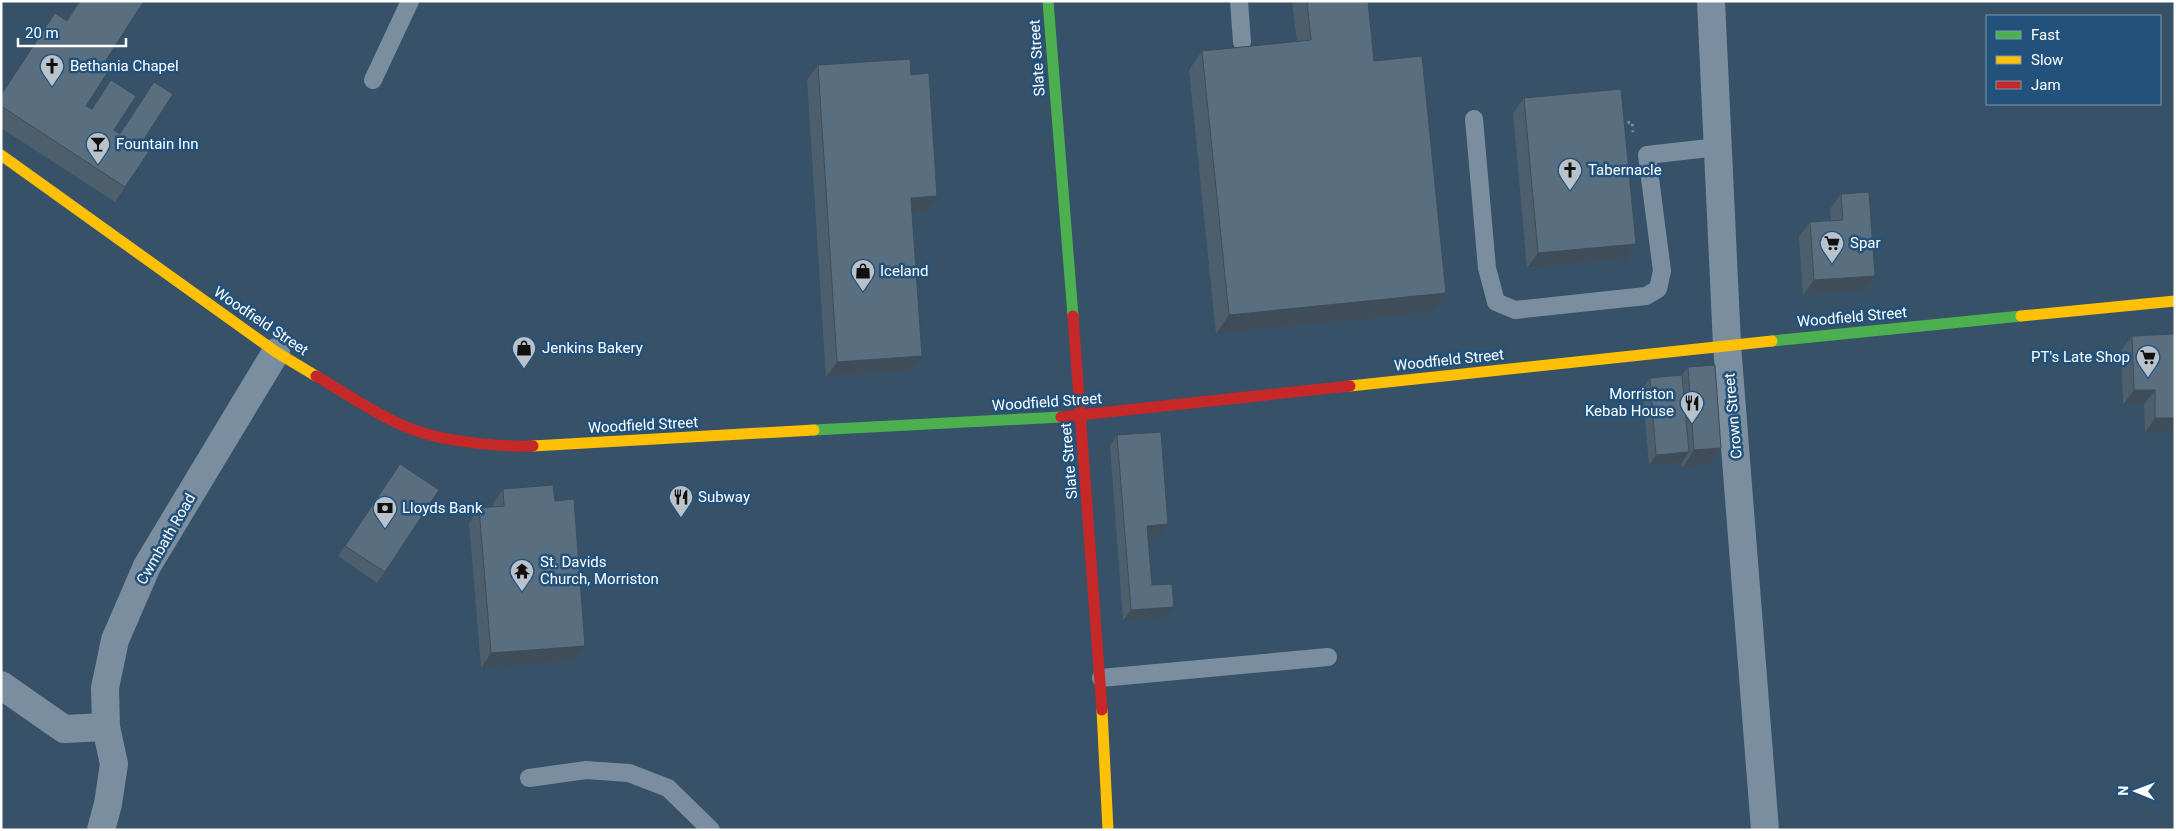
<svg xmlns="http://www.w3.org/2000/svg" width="2176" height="831" font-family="Roboto,sans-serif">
	<rect width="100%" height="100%" fill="#365168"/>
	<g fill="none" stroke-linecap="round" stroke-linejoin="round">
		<!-- path -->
		<polyline stroke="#7b8e9f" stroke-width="3" stroke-dasharray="2.5 4" stroke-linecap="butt" points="1621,123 1632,122 1633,132"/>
		<!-- lane -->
		<g stroke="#7b8e9f" stroke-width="18">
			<polyline points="1239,1 1242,42"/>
			<polyline points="373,80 410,1"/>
			<polyline points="1474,119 1487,268 1496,302 1515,310 1646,296 1658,289 1662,271 1647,155 1718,147"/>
			<polyline points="1101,678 1328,657"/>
			<polyline points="529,778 586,770 629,773 668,788 711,830"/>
		</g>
		<!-- street -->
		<g stroke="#7b8e9f" stroke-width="28">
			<polyline points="1711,1 1727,345 1765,830"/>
			<polyline points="1,685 64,729 106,727"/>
			<polyline points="101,830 108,804 114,764 106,727 105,688 115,640 147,566 276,352"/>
		</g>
		<!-- fast -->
		<g stroke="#4caf50" stroke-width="11">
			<polyline points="1048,1 1073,316"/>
			<polyline points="1772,341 2021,316"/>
			<polyline points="814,430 1061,417"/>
		</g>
		<!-- slow -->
		<g stroke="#ffc107" stroke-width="11">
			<polyline points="1,155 276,352 316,376"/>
			<polyline points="2021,316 2175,301"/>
			<polyline points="1350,386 1772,341"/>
			<polyline points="533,446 814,430"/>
			<polyline points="1102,710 1108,830"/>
		</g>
		<!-- jam -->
		<g stroke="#c62828" stroke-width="11">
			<polyline points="1073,316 1102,710"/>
			<path d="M316,376C347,394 385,421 420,432C450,442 501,447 533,446"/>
			<polyline points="1061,417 1350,386"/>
		</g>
	</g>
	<!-- wall -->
	<g fill="#4d5f6d">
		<polygon points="79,1 144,1 106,60 86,106 92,109 111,80 114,130 119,134 154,82 141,144 125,187 115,202 1,128 1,94 55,13 67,20"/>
		<polygon points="1292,1 1368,1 1374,61 1446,293 1433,312 1216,334 1189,70 1202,51 1297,42"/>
		<polygon points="818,65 911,75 927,211 912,212 922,356 911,371 826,377 807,80"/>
		<polygon points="1524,98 1625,259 1527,268 1513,113"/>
		<polygon points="1841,194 1864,291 1803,295 1799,237 1810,222 1831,220 1830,209"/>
		<polygon points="2175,334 2175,432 2145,433 2144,404 2123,405 2121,351 2132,336"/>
		<polygon points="1688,367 1721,448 1708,466 1682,468 1681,463 1649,465 1642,388 1650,378 1682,375"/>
		<polygon points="1117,435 1168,524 1160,534 1148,535 1152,585 1174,607 1167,617 1123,621 1110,446"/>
		<polygon points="393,474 385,572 377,583 338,556"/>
		<polygon points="503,489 575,661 481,668 469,523 479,508 493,507 493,504"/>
	</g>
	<!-- shaded-wall -->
	<g fill="#3e4d59">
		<polygon points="937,196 927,211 901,213 911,198"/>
		<polygon points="1636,244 1625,259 1527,268 1538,253"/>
		<polygon points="1875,276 1864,291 1803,295 1814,280"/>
		<polygon points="1446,293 1433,312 1216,334 1229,315"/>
		<polygon points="922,356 911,371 826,377 837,362"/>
		<polygon points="2134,390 2155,390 2144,404 2123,405"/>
		<polygon points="2155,418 2175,418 2175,432 2145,433"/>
		<polygon points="1721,448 1708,466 1682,468 1694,450"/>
		<polygon points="1689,452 1682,463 1649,465 1656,455"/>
		<polygon points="1168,524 1160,534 1140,536 1147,526"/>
		<polygon points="1174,607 1167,617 1123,621 1131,610"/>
		<polygon points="585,646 575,661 481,668 491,653"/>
	</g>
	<!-- building -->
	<g fill="#596e7f" stroke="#3e4d59">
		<polygon points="80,1 144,1 106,60 113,64 86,106 92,109 111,80 136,96 114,130 120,134 154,82 173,94 141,144 150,150 125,187 1,106 1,95 55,13 67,21"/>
		<polygon points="1307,1 1368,1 1374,61 1422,56 1446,293 1229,315 1202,51 1311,40"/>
		<polygon points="910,59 911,75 929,73 937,196 911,198 922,356 837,362 818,65"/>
		<polygon points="1621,89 1636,244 1538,253 1524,98"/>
		<polygon points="1869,192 1875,276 1814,280 1810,222 1843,220 1841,194"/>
		<polygon points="2175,334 2175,418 2155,418 2155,390 2134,390 2132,336"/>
		<polygon points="1715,365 1721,448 1694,450 1688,367"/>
		<polygon points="1682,375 1689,452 1656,455 1650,378"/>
		<polygon points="1161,432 1168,524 1147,526 1152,585 1172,584 1174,607 1131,610 1117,435"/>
		<polygon points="400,464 439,490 385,572 345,546"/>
		<polygon points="553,485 555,501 574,499 585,646 491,653 479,508 504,506 503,489"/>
	</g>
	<!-- icons -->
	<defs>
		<g id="church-pin" transform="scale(1.25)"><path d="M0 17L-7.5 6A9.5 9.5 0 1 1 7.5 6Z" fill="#b9c2ca" stroke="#22527c"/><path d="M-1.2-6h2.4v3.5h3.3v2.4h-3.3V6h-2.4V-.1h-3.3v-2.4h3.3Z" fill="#111"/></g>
		<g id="bar-pin" transform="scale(1.25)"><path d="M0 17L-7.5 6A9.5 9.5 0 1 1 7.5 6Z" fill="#b9c2ca" stroke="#22527c"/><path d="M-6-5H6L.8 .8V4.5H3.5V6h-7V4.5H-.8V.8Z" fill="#111"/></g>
		<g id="supermarket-pin" transform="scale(1.25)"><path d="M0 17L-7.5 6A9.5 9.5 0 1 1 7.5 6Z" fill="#b9c2ca" stroke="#22527c"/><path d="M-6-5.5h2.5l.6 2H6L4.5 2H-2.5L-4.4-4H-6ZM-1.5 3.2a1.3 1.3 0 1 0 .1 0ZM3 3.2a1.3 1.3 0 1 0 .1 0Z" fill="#111"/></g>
		<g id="shop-pin" transform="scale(1.25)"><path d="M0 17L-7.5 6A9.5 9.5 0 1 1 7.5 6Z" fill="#b9c2ca" stroke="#22527c"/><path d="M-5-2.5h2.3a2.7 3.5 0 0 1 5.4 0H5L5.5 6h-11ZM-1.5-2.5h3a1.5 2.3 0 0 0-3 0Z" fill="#111"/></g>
		<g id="restaurant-pin" transform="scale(1.25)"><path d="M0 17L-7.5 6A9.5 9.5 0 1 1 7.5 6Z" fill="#b9c2ca" stroke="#22527c"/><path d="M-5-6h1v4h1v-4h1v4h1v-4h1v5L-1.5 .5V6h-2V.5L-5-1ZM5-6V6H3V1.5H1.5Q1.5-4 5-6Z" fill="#111"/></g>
		<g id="bank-pin" transform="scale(1.25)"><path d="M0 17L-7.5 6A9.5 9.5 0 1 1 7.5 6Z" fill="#b9c2ca" stroke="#22527c"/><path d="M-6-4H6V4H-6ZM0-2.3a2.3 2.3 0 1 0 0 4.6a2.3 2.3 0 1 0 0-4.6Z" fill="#111"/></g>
		<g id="temple-pin" transform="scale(1.25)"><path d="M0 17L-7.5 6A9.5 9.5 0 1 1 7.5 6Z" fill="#b9c2ca" stroke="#22527c"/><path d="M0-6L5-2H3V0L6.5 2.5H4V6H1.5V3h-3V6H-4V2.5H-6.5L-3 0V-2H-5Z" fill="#111"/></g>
	</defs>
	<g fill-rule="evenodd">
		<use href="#church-pin" x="52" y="66"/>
		<use href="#bar-pin" x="98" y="144"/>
		<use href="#church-pin" x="1570" y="170"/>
		<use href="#supermarket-pin" x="1832" y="243"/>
		<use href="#shop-pin" x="863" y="271"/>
		<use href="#shop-pin" x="524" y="348"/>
		<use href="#supermarket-pin" x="2148" y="357"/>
		<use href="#restaurant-pin" x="1692" y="403"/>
		<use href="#restaurant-pin" x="681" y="497"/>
		<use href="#bank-pin" x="385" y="508"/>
		<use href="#temple-pin" x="522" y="571"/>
	</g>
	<g text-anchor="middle" stroke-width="5" stroke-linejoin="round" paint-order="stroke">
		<!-- street labels -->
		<g font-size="15" fill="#fff" stroke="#22527c">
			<text transform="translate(1037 58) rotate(-94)" y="5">Slate Street</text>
			<text transform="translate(1852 317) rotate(-5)" y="5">Woodfield Street</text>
			<text transform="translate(261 321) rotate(34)" y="5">Woodfield Street</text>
			<text transform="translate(1449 360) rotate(-6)" y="5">Woodfield Street</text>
			<text transform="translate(1047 402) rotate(-4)" y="5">Woodfield Street</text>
			<text transform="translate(1733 416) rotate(-95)" y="5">Crown Street</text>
			<text transform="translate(643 425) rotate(-3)" y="5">Woodfield Street</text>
			<text transform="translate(1069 461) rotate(-95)" y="5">Slate Street</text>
			<text transform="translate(166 539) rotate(-60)" y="5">Cwmbath Road</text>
		</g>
		<!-- poi labels -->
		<g font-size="15" fill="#fff" stroke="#22527c" text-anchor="start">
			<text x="70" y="71">Bethania Chapel</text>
			<text x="116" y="149">Fountain Inn</text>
			<text x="1588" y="175">Tabernacle</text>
			<text x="1850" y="248">Spar</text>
			<text x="880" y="276">Iceland</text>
			<text x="542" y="353">Jenkins Bakery</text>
			<text x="2130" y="362" text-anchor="end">PT's Late Shop</text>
			<text x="1674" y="399" text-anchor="end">Morriston<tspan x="1674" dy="17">Kebab House</tspan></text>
			<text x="698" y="502">Subway</text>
			<text x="402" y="513">Lloyds Bank</text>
			<text x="540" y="567">St. Davids<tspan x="540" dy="17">Church, Morriston</tspan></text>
		</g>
	</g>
	<!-- border -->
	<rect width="2176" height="831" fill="none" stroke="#ffffff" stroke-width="5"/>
	<!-- legend -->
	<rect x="1986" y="15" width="175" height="90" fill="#22527c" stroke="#7a97b0"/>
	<rect x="1996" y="31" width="25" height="8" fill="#4caf50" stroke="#7a97b0"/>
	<text x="2031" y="40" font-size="15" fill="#ffffff">Fast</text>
	<rect x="1996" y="56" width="25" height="8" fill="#ffc107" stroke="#7a97b0"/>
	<text x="2031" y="65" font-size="15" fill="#ffffff">Slow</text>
	<rect x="1996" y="81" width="25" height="8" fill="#c62828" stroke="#7a97b0"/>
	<text x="2031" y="90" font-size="15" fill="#ffffff">Jam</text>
	<!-- north arrow -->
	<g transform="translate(2136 791) rotate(271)" stroke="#22527c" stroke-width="4" paint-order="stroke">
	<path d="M0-4L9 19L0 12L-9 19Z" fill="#ffffff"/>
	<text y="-8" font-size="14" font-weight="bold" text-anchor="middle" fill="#ffffff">N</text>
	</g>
	<!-- scale -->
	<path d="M18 38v8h108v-8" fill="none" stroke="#ffffff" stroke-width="2.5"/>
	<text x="25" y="38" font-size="15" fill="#ffffff" stroke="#22527c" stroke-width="4" paint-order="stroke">20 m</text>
</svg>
